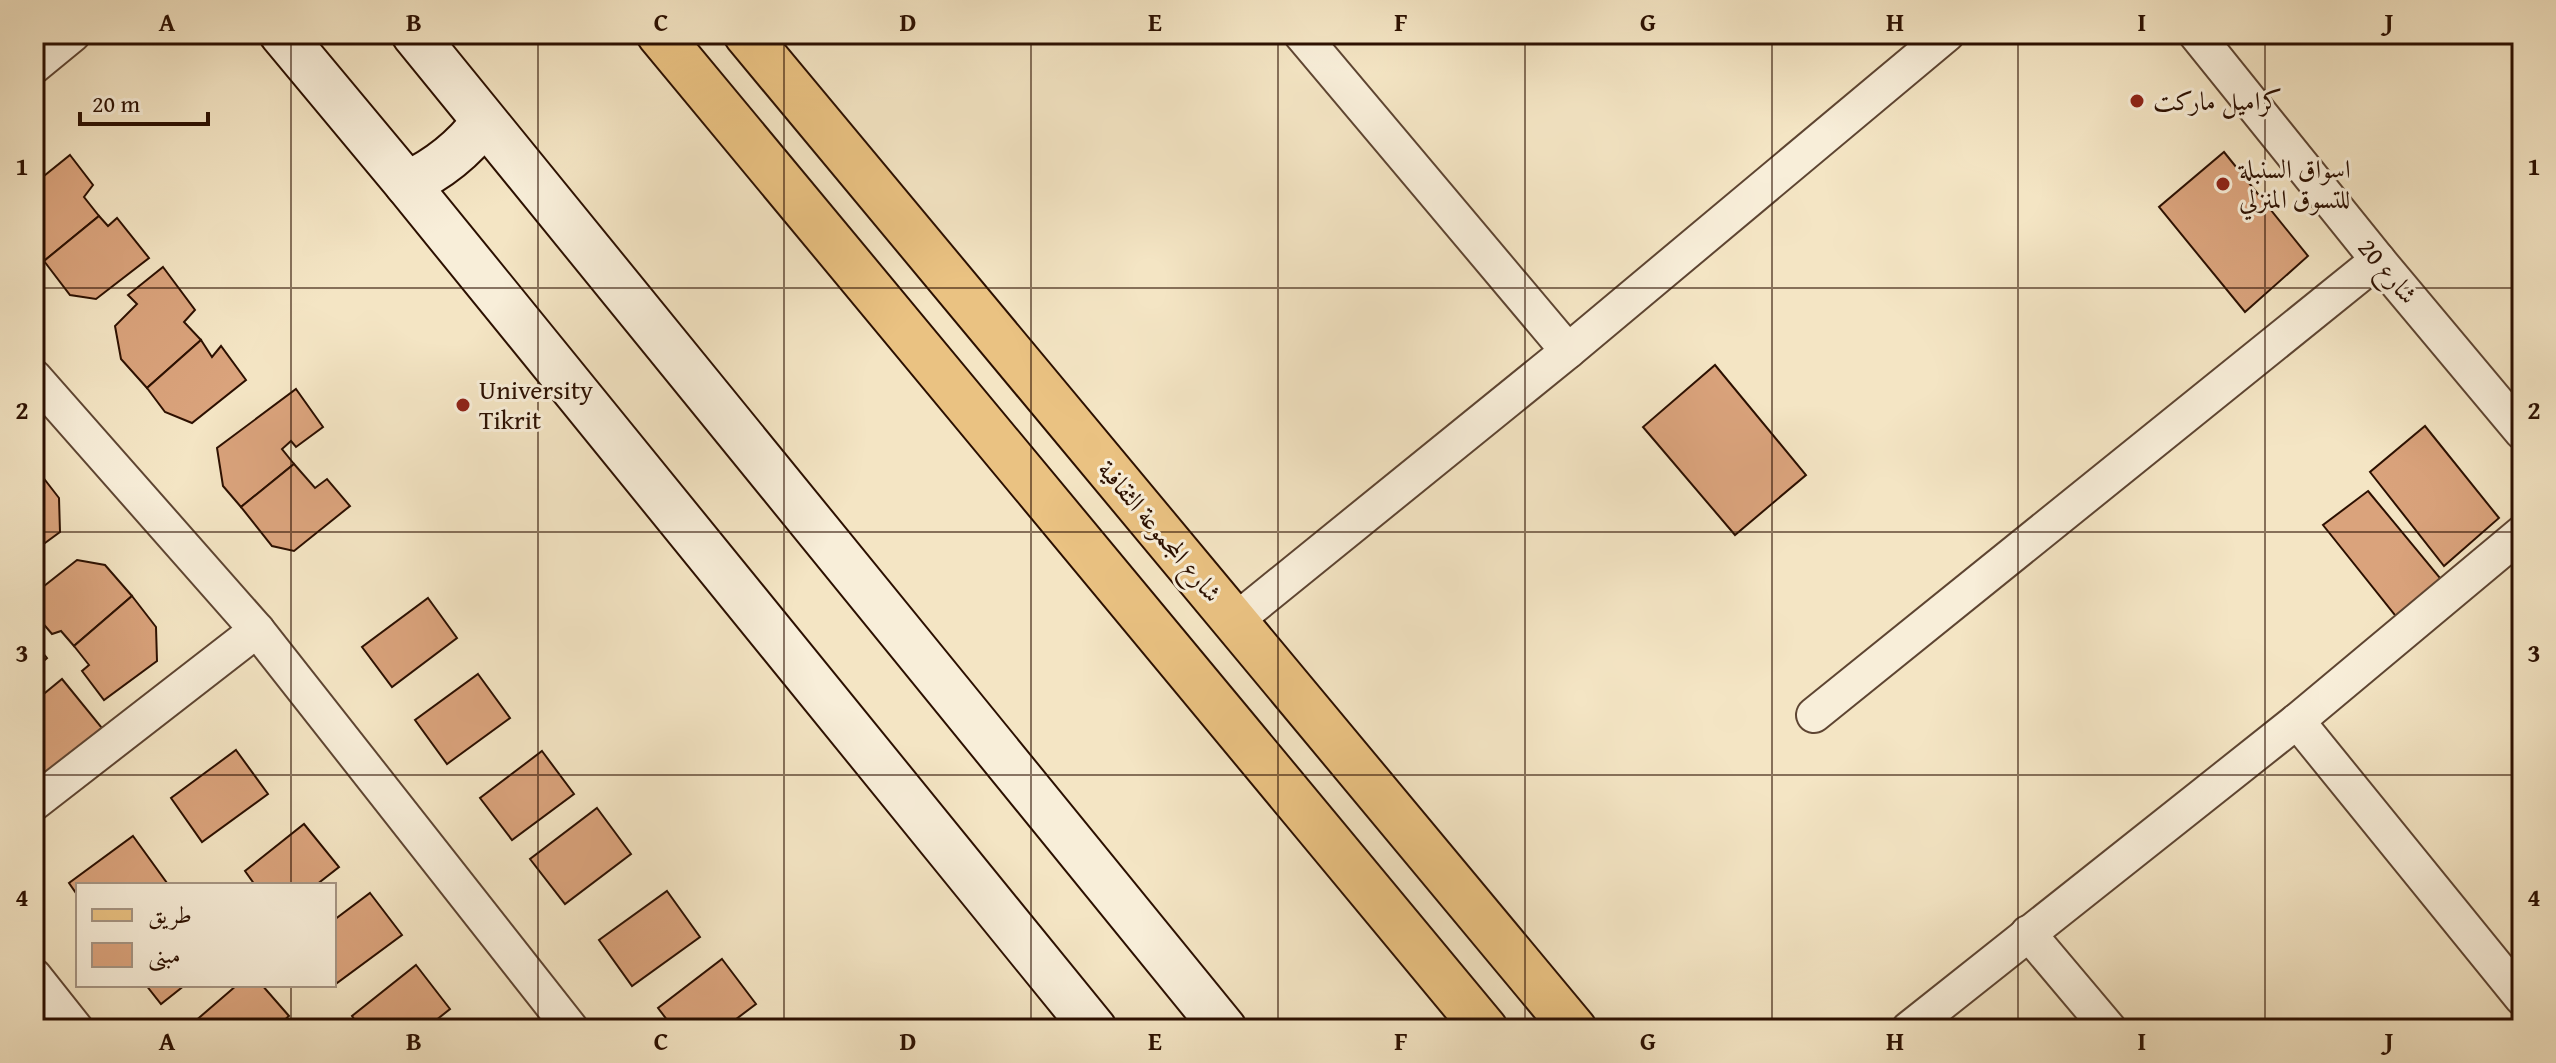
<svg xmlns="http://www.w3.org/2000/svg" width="2556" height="1063" font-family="'Gentium Book Plus',Amiri,serif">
	<rect width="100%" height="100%" fill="#f4e5c4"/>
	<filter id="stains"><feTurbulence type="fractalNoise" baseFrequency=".0025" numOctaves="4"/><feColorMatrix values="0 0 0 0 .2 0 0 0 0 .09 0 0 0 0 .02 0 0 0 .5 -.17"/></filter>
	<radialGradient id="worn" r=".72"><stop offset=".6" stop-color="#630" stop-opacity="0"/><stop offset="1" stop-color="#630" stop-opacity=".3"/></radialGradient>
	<!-- building -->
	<g fill="#daa37c" stroke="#2c1001" stroke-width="2">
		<polygon points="2224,152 2308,256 2245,312 2159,207"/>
		<polygon points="70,155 93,185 84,197 99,216 44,261 34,249 34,184"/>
		<polygon points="99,216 108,226 117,218 149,258 96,299 70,295 44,261"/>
		<polygon points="163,267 195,310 184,322 201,340 147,388 121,359 115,326 137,304 128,295"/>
		<polygon points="201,340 212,357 221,346 246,380 192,423 165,412 147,388"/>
		<polygon points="1715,365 1806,475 1735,535 1643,427"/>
		<polygon points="296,389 323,427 296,447 291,441 282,449 294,464 241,507 223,486 217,448"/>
		<polygon points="2425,426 2499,518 2444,566 2370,472"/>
		<polygon points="294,464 315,488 327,479 350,506 294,551 272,546 241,507"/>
		<polygon points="35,467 59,498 60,532 34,551"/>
		<polygon points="2368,491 2445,584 2399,620 2323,525"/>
		<polygon points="77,560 105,565 132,596 74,646 61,631 52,634 34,613 34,594"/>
		<polygon points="132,596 156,627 157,661 104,700 82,671 89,665 74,646"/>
		<polygon points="428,598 457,638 392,687 362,647"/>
		<polygon points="34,642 47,658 34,669"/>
		<polygon points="478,674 510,718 447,764 415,720"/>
		<polygon points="62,679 102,728 34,783 34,702"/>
		<polygon points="236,750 268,794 202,842 171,798"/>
		<polygon points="542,751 574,794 512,840 480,798"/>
		<polygon points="597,808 631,854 565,904 530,859"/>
		<polygon points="304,824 339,867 316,885 255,885 245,871"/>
		<polygon points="133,836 167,883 164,885 78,885 78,896 69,883"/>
		<polygon points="667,891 700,937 632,986 599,940"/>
		<polygon points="370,893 402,935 337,983 334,979 334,920"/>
		<polygon points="722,959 756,1004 723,1029 674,1029 658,1008"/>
		<polygon points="416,965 450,1009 425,1029 361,1029 352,1016"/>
		<polygon points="146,985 185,985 161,1004"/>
		<polygon points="237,985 262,985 289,1016 274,1029 186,1029"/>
	</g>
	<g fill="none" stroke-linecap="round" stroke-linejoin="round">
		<!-- street casing -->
		<g stroke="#5e4532" stroke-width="38">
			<g id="street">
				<polyline points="1301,34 1568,351"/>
				<polyline points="2196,34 2378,260 2522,432"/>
				<polyline points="34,66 73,34"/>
				<polyline points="34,377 257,630 571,1029"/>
				<polyline points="1235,621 1568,351 1947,34"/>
				<polyline points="1814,715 2378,260"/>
				<polyline points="2297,721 2522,998"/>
				<polyline points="34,803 257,630"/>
				<polyline points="2028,933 2109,1029"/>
				<polyline points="34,976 76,1029"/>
				<polyline points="1909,1029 2297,721 2522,533"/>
			</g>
		</g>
		<!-- secondary casing -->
		<g stroke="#2c1001" stroke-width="48">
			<g id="secondary">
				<polyline points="282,34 407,184 1094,1029"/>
				<polyline points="414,34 1224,1029"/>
				<path d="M407,184C439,169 463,150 484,122"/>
			</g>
		</g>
		<!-- primary casing -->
		<g stroke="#2c1001" stroke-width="48">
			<g id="primary">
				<polyline points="659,34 1485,1029"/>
				<polyline points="746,34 1574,1029"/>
			</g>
		</g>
		<!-- street -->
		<use href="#street" stroke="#f8eed9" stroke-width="34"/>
		<!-- secondary -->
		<use href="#secondary" stroke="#f8eed9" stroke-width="44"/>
		<!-- primary -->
		<use href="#primary" stroke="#eac282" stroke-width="44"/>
	</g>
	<!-- grid -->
	<path fill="none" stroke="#2c1001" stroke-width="2" stroke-opacity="0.55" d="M291,34V885M538,34V1029M784,34V1029M1031,34V1029M1278,34V1029M1525,34V1029M1772,34V1029M2018,34V1029M2265,34V1029M34,288H2522M34,532H2522M34,775H2522M291,985V1029"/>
	<!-- markers -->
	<g fill="#8f2418" stroke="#f8eed9" stroke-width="3">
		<circle cx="2137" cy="101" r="8"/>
		<circle cx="2223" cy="184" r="8"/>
		<circle cx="463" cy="405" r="8"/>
	</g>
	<g text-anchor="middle" stroke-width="6" stroke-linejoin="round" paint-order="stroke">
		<!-- poi labels -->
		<g font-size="26" fill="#2c1001" stroke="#f8eed9" text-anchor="start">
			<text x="2153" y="110">كراميل ماركت</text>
			<text x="2239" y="178">اسواق السنبلة<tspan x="2239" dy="30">للتسوق المنزلي</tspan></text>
			<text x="479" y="399">University<tspan x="479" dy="30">Tikrit</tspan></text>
		</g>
		<!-- street labels -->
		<g font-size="26" fill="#2c1001" stroke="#f8eed9">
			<text transform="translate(2388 271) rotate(50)" y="9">شارع 20</text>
			<text transform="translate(1160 531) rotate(50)" y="9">شارع المجموعة الثقافية</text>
		</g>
	</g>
	<!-- margin -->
	<rect width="2556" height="1063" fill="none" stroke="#f4e5c4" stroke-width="88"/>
	<!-- legend -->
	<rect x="76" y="883" width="260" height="104" fill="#f8eed9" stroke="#a69583" stroke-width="2"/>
	<rect x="92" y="909" width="40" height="12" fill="#eac282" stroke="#a69583" stroke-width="2"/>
	<text x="148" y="923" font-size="24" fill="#2c1001">طريق</text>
	<rect x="92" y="943" width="40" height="24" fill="#daa37c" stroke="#a69583" stroke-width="2"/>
	<text x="148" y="963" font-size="24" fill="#2c1001">مبنى</text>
	<!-- scale -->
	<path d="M80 112v12h128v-12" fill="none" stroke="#2c1001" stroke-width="4"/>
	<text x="92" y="112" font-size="24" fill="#2c1001" stroke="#f8eed9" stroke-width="6" paint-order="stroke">20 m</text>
	<rect x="44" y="44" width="2468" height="975" fill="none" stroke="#2c1001" stroke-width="3"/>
	<g font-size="26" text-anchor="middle" font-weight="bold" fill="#2c1001">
		<text x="167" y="31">A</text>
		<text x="414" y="31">B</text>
		<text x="661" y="31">C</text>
		<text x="908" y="31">D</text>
		<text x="1155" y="31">E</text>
		<text x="1401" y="31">F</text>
		<text x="1648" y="31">G</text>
		<text x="1895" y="31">H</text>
		<text x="2142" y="31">I</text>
		<text x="2389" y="31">J</text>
		<text x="22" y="175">1</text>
		<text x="2534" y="175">1</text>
		<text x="22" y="419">2</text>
		<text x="2534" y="419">2</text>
		<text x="22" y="662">3</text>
		<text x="2534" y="662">3</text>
		<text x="22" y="906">4</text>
		<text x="2534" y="906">4</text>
		<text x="167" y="1050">A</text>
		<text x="414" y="1050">B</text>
		<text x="661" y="1050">C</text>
		<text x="908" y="1050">D</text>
		<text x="1155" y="1050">E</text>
		<text x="1401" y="1050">F</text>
		<text x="1648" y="1050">G</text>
		<text x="1895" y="1050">H</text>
		<text x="2142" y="1050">I</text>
		<text x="2389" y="1050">J</text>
	</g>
	<rect width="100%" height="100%" filter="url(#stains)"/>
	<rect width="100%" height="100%" fill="url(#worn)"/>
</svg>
